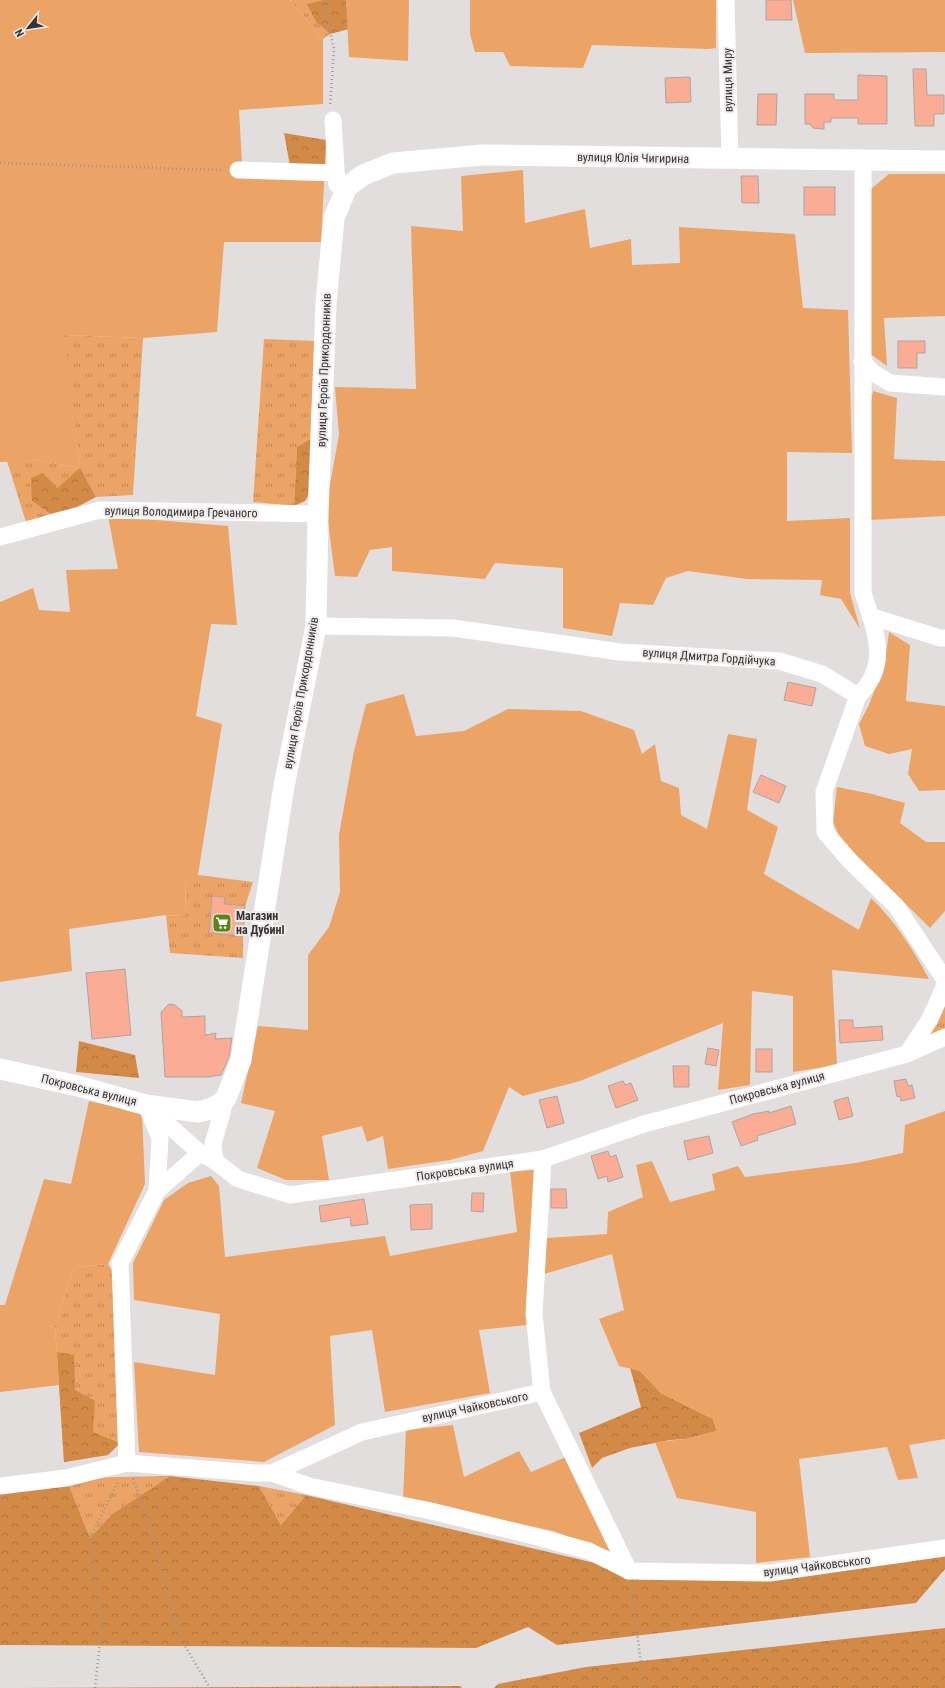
<svg xmlns="http://www.w3.org/2000/svg" width="945" height="1688" font-family="'Roboto Condensed',sans-serif">
	<defs>
		<pattern id="grass-tufts" width="24" height="20" patternUnits="userSpaceOnUse"><rect width="24" height="20" fill="#eba366"/><path d="M3 7l-1-3M5 7V3M7 7l1-3M15 17l-1-3M17 17v-4M19 17l1-3" fill="none" stroke="#bf8655"/></pattern>
		<pattern id="forest-crowns" width="20" height="18" patternUnits="userSpaceOnUse"><rect width="20" height="18" fill="#d48a47"/><path d="M2 6a3 3 0 1 1 6 0M12 15a3 3 0 1 1 6 0" fill="none" stroke="#ad723c"/></pattern>
	</defs>
	<rect width="100%" height="100%" fill="#e3dede"/>
	<!-- grass -->
	<g fill="url(#grass-tufts)">
		<polygon points="226,0 322,0 308,4 316,22 330,34 323,39 290,0"/>
		<polygon points="63,335 143,338 133,495 96,497 80,469 57,488 32,501 50,514 26,522 7,461 37,460 80,468"/>
		<polygon points="264,339 315,341 315,436 297,447 294,506 253,502"/>
		<polygon points="198,875 253,882 245,906 224,904 225,897 213,896 243,936 243,958 170,953 166,915 185,916 186,878"/>
		<polygon points="945,995 945,1033 923,1037"/>
		<polygon points="108,1264 115,1275 120,1443 108,1455 64,1462 55,1326 74,1267"/>
		<polygon points="170,1476 112,1514 90,1538 66,1478"/>
		<polygon points="259,1486 306,1495 281,1525"/>
	</g>
	<!-- forest -->
	<g fill="url(#forest-crowns)">
		<polygon points="322,0 346,0 349,29 330,34 316,22 307,4"/>
		<polygon points="284,133 326,140 325,165 290,166"/>
		<polygon points="315,436 311,491 305,501 294,506 297,447"/>
		<polygon points="80,468 96,497 77,507 50,514 32,501 31,478 43,473 57,488"/>
		<polygon points="79,1041 135,1055 139,1078 76,1072"/>
		<polygon points="57,1352 74,1355 75,1390 95,1401 93,1432 120,1443 108,1455 64,1462"/>
		<polygon points="630,1368 640,1371 661,1393 713,1419 717,1431 686,1439 670,1440 630,1448 602,1458 592,1468 579,1433 641,1407"/>
		<polygon points="170,1476 259,1486 281,1525 306,1495 629,1571 770,1573 945,1548 945,1569 916,1603 557,1645 528,1627 476,1648 0,1645 0,1486 66,1478 90,1538 112,1514"/>
		<polygon points="945,1628 945,1688 494,1688 498,1684 586,1667"/>
		<polygon points="460,1686 462,1688 11,1688"/>
	</g>
	<!-- garden -->
	<g fill="#eba366">
		<polygon points="0,0 290,0 323,39 323,104 239,110 242,163 325,165 321,242 224,242 217,332 143,338 64,335 80,468 37,460 0,462"/>
		<polygon points="346,0 409,0 408,61 349,57"/>
		<polygon points="470,0 716,0 716,48 708,49 592,45 583,68 510,66 503,52 475,52 470,34"/>
		<polygon points="793,0 945,0 945,52 805,53"/>
		<polygon points="523,170 525,223 585,209 590,248 631,239 632,265 680,263 679,227 795,234 803,308 848,310 852,453 787,452 787,521 850,518 850,593 860,629 841,599 820,595 822,580 747,579 688,571 666,578 653,605 620,603 612,636 563,628 563,568 495,563 485,579 392,571 392,547 370,550 357,577 335,576 326,506 339,435 335,387 416,389 411,226 463,231 461,176"/>
		<polygon points="889,174 945,174 945,316 884,318 887,366 869,353 871,189"/>
		<polygon points="873,391 897,398 894,459 945,461 945,516 870,520 867,420"/>
		<polygon points="108,516 228,526 237,625 211,624 196,716 222,724 198,875 186,879 185,916 166,915 69,929 72,971 0,982 0,602 33,588 39,610 70,612 66,570 118,569"/>
		<polygon points="889,632 910,645 906,701 945,706 945,790 919,791 908,774 912,749 889,754 865,746 859,724 869,705 885,662"/>
		<path d="M404,694L416,736L464,731L508,709L581,711L634,730L642,754L655,744L661,781L679,788L681,815L707,829L728,734L757,739L747,810L778,827L764,874L859,930L871,898C895,921 913,949 929,979L832,970L837,1065L793,1072V996L752,991L750,1085L718,1090L723,1023L580,1081L523,1096L509,1087L483,1151L450,1160L388,1169L383,1136L367,1142L362,1126L322,1136L329,1180H286L257,1168L275,1111L241,1103L258,1026L308,1030V955L329,927L340,892L339,835L354,751L366,704Z"/>
		<polygon points="837,787 872,794 905,803 900,823 926,842 945,842 945,911 930,928 841,840 833,822"/>
		<polygon points="89,1101 142,1113 145,1184 108,1264 74,1267 55,1326 59,1385 0,1392 0,1305 5,1305 44,1179 71,1184"/>
		<polygon points="945,1111 945,1439 909,1445 918,1478 898,1480 887,1447 799,1459 810,1557 756,1563 756,1512 677,1498 655,1442 686,1439 717,1431 713,1419 661,1393 640,1371 619,1366 599,1319 624,1310 612,1254 541,1275 547,1238 607,1234 608,1212 643,1197 636,1165 652,1161 670,1202 715,1190 712,1174 738,1166 745,1177 856,1163 903,1153 905,1125"/>
		<polygon points="534,1170 527,1325 479,1330 490,1393 385,1412 372,1330 330,1336 335,1425 264,1462 139,1452 134,1362 215,1375 220,1314 134,1300 133,1263 164,1200 188,1183 211,1176 219,1186 225,1257 385,1236 390,1256 517,1232 510,1171"/>
		<polygon points="453,1425 464,1477 519,1451 531,1472 566,1457 612,1552 553,1531 403,1499 406,1430"/>
	</g>
	<!-- building -->
	<g fill="#faac95" stroke="#aaa5a3">
		<polygon points="766,0 791,0 792,20 766,20"/>
		<polygon points="913,69 926,69 927,95 944,95 944,114 934,114 934,126 915,126"/>
		<polygon points="858,75 887,76 887,124 858,124 858,118 831,118 831,122 824,122 824,129 813,128 810,124 805,124 805,94 834,94 834,100 858,100"/>
		<polygon points="690,77 691,102 666,103 665,78"/>
		<polygon points="758,94 777,94 776,125 757,125"/>
		<polygon points="741,176 758,176 759,203 742,203"/>
		<rect x="804" y="187" width="31" height="28"/>
		<polygon points="898,341 925,341 925,353 917,353 917,368 898,368"/>
		<polygon points="788,682 816,688 812,706 784,700"/>
		<polygon points="761,775 786,786 779,803 753,792"/>
		<polygon points="212,896 225,897 224,904 245,906 243,936 209,933"/>
		<polygon points="125,969 131,1035 92,1039 86,973"/>
		<polygon points="169,1004 175,1005 182,1011 182,1017 205,1016 205,1035 216,1033 215,1039 232,1038 229,1057 221,1075 208,1077 165,1077 161,1012"/>
		<polygon points="839,1020 853,1020 853,1028 882,1026 883,1040 840,1043"/>
		<polygon points="708,1048 719,1050 716,1066 705,1064"/>
		<rect x="756" y="1049" width="16" height="23"/>
		<polygon points="673,1066 689,1066 689,1087 674,1087"/>
		<polygon points="906,1079 908,1086 912,1085 915,1098 901,1101 900,1096 897,1097 894,1081"/>
		<polygon points="623,1081 625,1085 631,1083 638,1100 616,1108 608,1086"/>
		<polygon points="557,1096 564,1123 547,1128 539,1100"/>
		<polygon points="848,1097 853,1116 839,1120 834,1101"/>
		<polygon points="791,1106 796,1124 757,1136 758,1140 741,1146 732,1122 753,1114 769,1111 769,1113"/>
		<polygon points="709,1136 713,1153 688,1160 684,1141"/>
		<polygon points="608,1151 610,1157 616,1155 623,1177 608,1182 607,1176 598,1179 591,1156"/>
		<polygon points="551,1189 566,1189 567,1208 551,1208"/>
		<polygon points="472,1193 484,1193 483,1212 471,1211"/>
		<polygon points="364,1199 368,1224 351,1226 350,1217 321,1222 319,1206"/>
		<polygon points="432,1204 432,1229 411,1230 410,1205"/>
	</g>
	<g fill="none" stroke-linecap="round" stroke-linejoin="round">
		<!-- path -->
		<g stroke="#9a9797" stroke-width="2.5" stroke-dasharray="1 3" stroke-linecap="butt">
			<polyline points="326,0 326,15 334,49 330,106"/>
			<polyline points="0,163 223,170"/>
			<polyline points="133,1479 151,1529 179,1636 210,1688"/>
			<polyline points="631,1585 644,1688"/>
			<polyline points="95,1688 102,1624 90,1538 119,1480"/>
		</g>
		<!-- minor -->
		<g stroke="#fff" stroke-width="17">
			<polyline points="726,0 730,159"/>
			<polyline points="333,120 337,185"/>
			<polyline points="238,170 336,173"/>
			<polyline points="862,361 872,372 890,383 945,387"/>
			<polyline points="0,537 100,510 318,514"/>
			<polyline points="870,616 940,638 945,638"/>
			<polyline points="316,626 453,628 620,652 779,661 822,674 858,696 824,792 825,832 850,861 896,906 945,980"/>
			<path d="M858,696C891,665 875,630 863,593V161"/>
			<polyline points="907,1054 930,1019 945,985"/>
			<polyline points="146,1105 200,1153 215,1161 238,1179 290,1195 543,1159 644,1124 907,1054 945,1037"/>
			<polyline points="148,1110 160,1138 157,1191"/>
			<polyline points="215,1161 213,1144 226,1098"/>
			<polyline points="542,1392 534,1314 543,1159"/>
			<polyline points="127,1463 120,1263 157,1191 200,1153"/>
			<polyline points="272,1473 309,1486 431,1511 530,1535 589,1551 629,1571"/>
			<polyline points="0,1486 66,1478 127,1463 255,1473 272,1473 362,1432 542,1392 629,1571 770,1573 945,1548"/>
		</g>
		<!-- tertiary -->
		<polyline stroke="#fff" stroke-width="21" points="0,1069 78,1086 146,1105 198,1112 210,1109 220,1104 226,1098 241,1060 284,786 316,626 318,514 326,303 334,218 347,187 363,175 393,163 482,155 945,161"/>
	</g>
	<!-- icons -->
	<defs>
		<g id="supermarket-square" transform="scale(1)"><rect x="-9" y="-9" width="18" height="18" rx="4" fill="#598616" stroke="#f0ebeb"/><path d="M-6-5.5h2.5l.6 2H6L4.5 2H-2.5L-4.4-4H-6ZM-1.5 3.2a1.3 1.3 0 1 0 .1 0ZM3 3.2a1.3 1.3 0 1 0 .1 0Z" fill="#fff"/></g>
	</defs>
	<g fill-rule="evenodd">
		<use href="#supermarket-square" x="222" y="923"/>
	</g>
	<g text-anchor="middle" stroke-width="4" stroke-linejoin="round" paint-order="stroke">
		<!-- street labels -->
		<g font-size="12" fill="#363434" stroke="#f0ebeb">
			<text transform="translate(728 80) rotate(-91)" y="4">вулиця Миру</text>
			<text transform="translate(633 158) rotate(1)" y="4">вулиця Юлія Чигирина</text>
			<text transform="translate(324 370) rotate(-88)" y="4">вулиця Героїв Прикордонників</text>
			<text transform="translate(181 512) rotate(1)" y="4">вулиця Володимира Гречаного</text>
			<text transform="translate(709 657) rotate(4)" y="4">вулиця Дмитра Гордійчука</text>
			<text transform="translate(301 693) rotate(-80)" y="4">вулиця Героїв Прикордонників</text>
			<text transform="translate(777 1088) rotate(-15)" y="4">Покровська вулиця</text>
			<text transform="translate(89 1090) rotate(14)" y="4">Покровська вулиця</text>
			<text transform="translate(465 1170) rotate(-8)" y="4">Покровська вулиця</text>
			<text transform="translate(475 1407) rotate(-12)" y="4">вулиця Чайковського</text>
			<text transform="translate(817 1566) rotate(-7)" y="4">вулиця Чайковського</text>
		</g>
		<!-- poi labels -->
		<g font-size="12" font-weight="bold" fill="#363434" stroke="#f0ebeb" text-anchor="start">
			<text x="236" y="920">Магазин<tspan x="236" dy="14">на Дубині</tspan></text>
		</g>
	</g>
	<!-- north arrow -->
	<g transform="translate(28 28) rotate(240)" stroke="#f0ebeb" stroke-width="3" paint-order="stroke">
	<path d="M0-3L7 15L0 10L-7 15Z" fill="#363434"/>
	<text y="-6" font-size="11" font-weight="bold" text-anchor="middle" fill="#363434">N</text>
	</g>
</svg>
